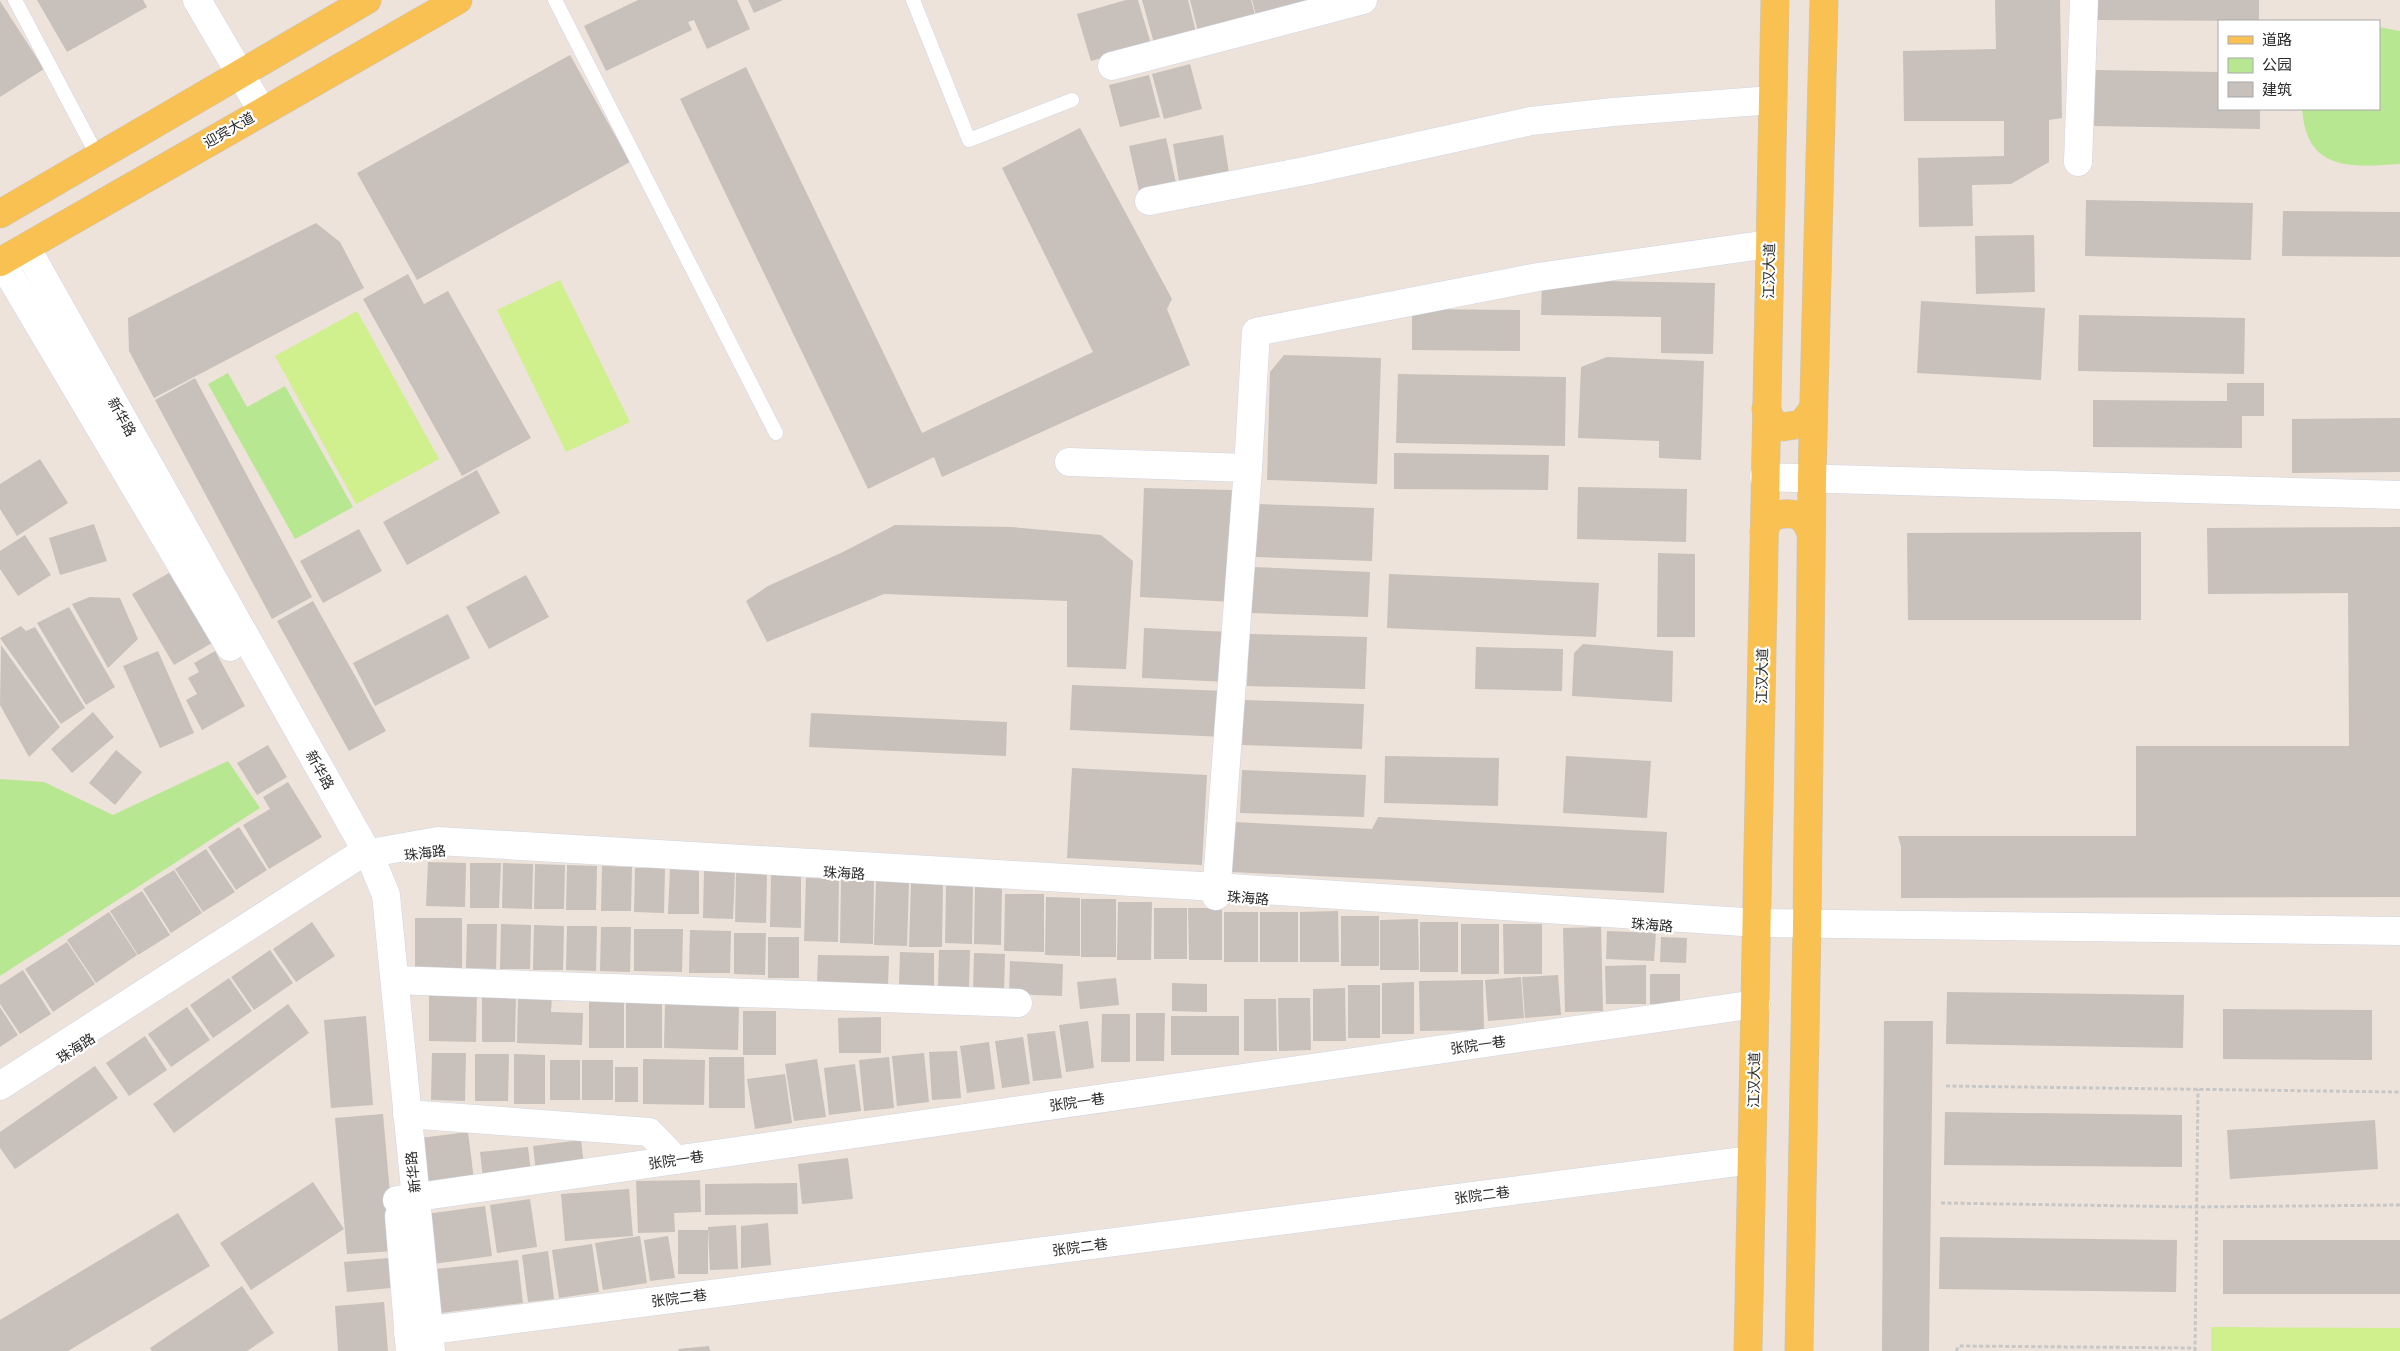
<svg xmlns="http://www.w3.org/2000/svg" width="2400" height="1351" font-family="'Open Sans','Noto Sans SC',sans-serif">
	<rect width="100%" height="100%" fill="#ede3da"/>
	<!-- green -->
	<g fill="#b8e792">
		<path d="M2379,27L2400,31V164C2350,167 2307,172 2302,109H2379Z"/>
		<polygon points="228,373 247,407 285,386 353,507 295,539 208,384"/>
		<polygon points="228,761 260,808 0,976 0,779 44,782 113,815"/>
	</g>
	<!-- pitch -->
	<g fill="#d0ef8d">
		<polygon points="560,280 630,422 566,452 497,310"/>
		<polygon points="357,311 439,459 356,504 275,356"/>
		<polygon points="2211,1327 2400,1328 2400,1351 2211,1351"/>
	</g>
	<!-- building -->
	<g fill="#c8c0ba">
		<polygon points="37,0 143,0 147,7 67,52"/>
		<polygon points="638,0 737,0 750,29 707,49 694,20 688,22 692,30 606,71 584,26"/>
		<polygon points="748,0 783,0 754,13"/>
		<polygon points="1126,0 1138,0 1151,44 1091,61 1077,14"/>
		<polygon points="1142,0 1188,0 1196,32 1154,43"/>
		<polygon points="1190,0 1251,0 1255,15 1198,31"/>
		<polygon points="1252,0 1307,0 1307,1 1256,15"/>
		<polygon points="1995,0 2060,0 2062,118 2049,120 2049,162 2011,184 1972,185 1973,226 1919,227 1918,158 2004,156 2004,121 1904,121 1903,51 1996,49"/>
		<polygon points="2093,0 2259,0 2259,21 2092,20"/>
		<polygon points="0,1 44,69 0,97"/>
		<polygon points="570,55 630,162 417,280 357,173"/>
		<polygon points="1190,64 1202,109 1164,119 1152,74"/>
		<polygon points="746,67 922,433 1093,352 1002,168 1080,128 1172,299 1167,309 1190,365 942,477 934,457 868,489 680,99"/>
		<polygon points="2095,70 2219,72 2219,109 2260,109 2260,129 2094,126"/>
		<polygon points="1149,75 1160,117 1120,127 1109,85"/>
		<polygon points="1223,135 1229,173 1179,181 1173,144"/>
		<polygon points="1166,138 1176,183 1139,191 1129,146"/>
		<polygon points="2086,200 2253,203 2251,260 2085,256"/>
		<polygon points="2283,211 2400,212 2400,257 2282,256"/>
		<polygon points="316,223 340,242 364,288 154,398 129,351 128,318"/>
		<polygon points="2034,235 2035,292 1976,294 1975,236"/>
		<polygon points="408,274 424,304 448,291 531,438 462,476 363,299"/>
		<polygon points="1542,280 1715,283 1713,354 1661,353 1661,317 1541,315"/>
		<polygon points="1921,301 2045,308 2041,380 1917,373"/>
		<polygon points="1412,309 1520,310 1520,351 1412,350"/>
		<polygon points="2079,315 2245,318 2244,374 2078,371"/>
		<polygon points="1284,355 1381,358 1377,484 1267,480 1270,372"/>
		<polygon points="1607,357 1704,361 1701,460 1659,458 1659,441 1578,438 1581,367"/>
		<polygon points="1398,374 1566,377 1565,446 1396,443"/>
		<polygon points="195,378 312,597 272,619 155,400"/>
		<polygon points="2227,383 2264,383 2264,416 2242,416 2242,448 2093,447 2093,400 2227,401"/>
		<polygon points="2400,418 2400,472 2292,473 2292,419"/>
		<polygon points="1394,453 1549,455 1548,490 1394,489"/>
		<polygon points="40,459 68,503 17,536 0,509 0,484"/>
		<polygon points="477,470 500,513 407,565 383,522"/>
		<polygon points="1578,487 1687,489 1686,542 1577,539"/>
		<polygon points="1144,488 1233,490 1233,602 1140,597"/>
		<polygon points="1257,504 1374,508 1372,561 1255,557"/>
		<polygon points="94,524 107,561 60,575 49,538"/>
		<polygon points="895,525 1011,527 1101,535 1133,561 1126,669 1067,667 1067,601 884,594 767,642 746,601 768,586 843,552"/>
		<polygon points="2400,527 2400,897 1901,898 1901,847 1898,836 2136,836 2136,746 2349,746 2348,593 2208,594 2207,528"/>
		<polygon points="359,529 382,571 323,603 300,561"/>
		<polygon points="2141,532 2141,620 1908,620 1907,533"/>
		<polygon points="25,535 51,575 18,596 0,569 0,551"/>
		<polygon points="1658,553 1695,554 1695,637 1657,637"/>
		<polygon points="1252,567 1370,572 1368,617 1251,613"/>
		<polygon points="169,573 212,643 174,665 132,594"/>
		<polygon points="1389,574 1599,583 1596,637 1387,628"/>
		<polygon points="526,575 549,617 489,649 466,607"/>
		<polygon points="90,597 120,598 138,639 108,668 72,604"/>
		<polygon points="313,601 386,731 349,751 277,621"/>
		<polygon points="69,607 115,687 86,705 37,623"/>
		<polygon points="448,614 470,658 375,706 353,663"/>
		<polygon points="21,626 26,631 35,627 85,708 61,724 0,638"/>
		<polygon points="1144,628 1230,632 1228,682 1142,678"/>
		<polygon points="1249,634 1367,637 1365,689 1247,686"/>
		<polygon points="1583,644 1673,651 1672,702 1572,696 1574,653"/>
		<polygon points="1,645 60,727 29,757 0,705"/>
		<polygon points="1476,647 1563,649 1562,691 1475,689"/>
		<polygon points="158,651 194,733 160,748 123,666"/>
		<polygon points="215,651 245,706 202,730 186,700 197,694 188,678 199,672 194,663"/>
		<polygon points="1072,685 1226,691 1224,737 1070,730"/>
		<polygon points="1244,700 1364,704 1362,749 1242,745"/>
		<polygon points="93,712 114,737 72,773 51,749"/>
		<polygon points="811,713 1007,722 1006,756 809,747"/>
		<polygon points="268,745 287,777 257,795 237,763"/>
		<polygon points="116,750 142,772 115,805 89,783"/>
		<polygon points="1385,756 1499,758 1498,806 1384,803"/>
		<polygon points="1566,756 1651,761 1647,818 1563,813"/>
		<polygon points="1072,768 1207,775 1202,865 1067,858"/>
		<polygon points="1242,770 1366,775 1364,817 1240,813"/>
		<polygon points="288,782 322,837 269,869 243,825 270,809 263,797"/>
		<polygon points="1378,817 1667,832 1664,893 1232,872 1235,822 1372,829"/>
		<polygon points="239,827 267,870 236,890 208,847"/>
		<polygon points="206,849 235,892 203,912 175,869"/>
		<polygon points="428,862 466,863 465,907 426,906"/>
		<polygon points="470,863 501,863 499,908 470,908"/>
		<polygon points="503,863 533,864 532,909 502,908"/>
		<polygon points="535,864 565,865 564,909 534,909"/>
		<polygon points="567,865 597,866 596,910 566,910"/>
		<polygon points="602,866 632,867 631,911 601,911"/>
		<polygon points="635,868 665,868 664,913 634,912"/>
		<polygon points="670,869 699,870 699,914 668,914"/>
		<polygon points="174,870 202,913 171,933 143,889"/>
		<polygon points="704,871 735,871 733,919 703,918"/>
		<polygon points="736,872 767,873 766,923 735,922"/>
		<polygon points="771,875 801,876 801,928 770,927"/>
		<polygon points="806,878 839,879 838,942 804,941"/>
		<polygon points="841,879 874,880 873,944 840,943"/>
		<polygon points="876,881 909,882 907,946 874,945"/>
		<polygon points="911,883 943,884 942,947 909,947"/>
		<polygon points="946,886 973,886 972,944 945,943"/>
		<polygon points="975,887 1002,887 1001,945 974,944"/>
		<polygon points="142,891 170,935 138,955 110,911"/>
		<polygon points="1005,894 1044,894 1044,952 1004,951"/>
		<polygon points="1046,897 1080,898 1080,956 1045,955"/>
		<rect x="1081" y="899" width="35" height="58"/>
		<polygon points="1118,902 1152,902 1151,960 1117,960"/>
		<rect x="1154" y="908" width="33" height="51"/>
		<polygon points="1188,908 1222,908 1222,960 1189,960"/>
		<polygon points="1338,911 1339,962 1300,962 1300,912"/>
		<polygon points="109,912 137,955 96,983 67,940"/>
		<rect x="1224" y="912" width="34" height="50"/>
		<rect x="1260" y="912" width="38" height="50"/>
		<rect x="1341" y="916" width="38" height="50"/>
		<rect x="415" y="918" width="47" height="53"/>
		<polygon points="1418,919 1419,970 1380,970 1380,920"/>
		<polygon points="312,922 335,956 296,982 273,949"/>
		<rect x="1420" y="922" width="38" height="50"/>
		<polygon points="467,924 497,924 496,969 466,968"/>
		<polygon points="501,924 531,925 530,969 500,969"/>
		<rect x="1461" y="924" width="38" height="50"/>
		<polygon points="1503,924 1542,924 1542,974 1504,974"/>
		<polygon points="534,925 564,926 563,970 533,970"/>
		<polygon points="567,926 597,926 596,971 566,970"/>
		<polygon points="601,927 631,927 630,972 600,971"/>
		<polygon points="1601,927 1603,1011 1565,1012 1563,928"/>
		<polygon points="634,929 683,929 682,972 634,971"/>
		<polygon points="690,930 731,931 730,973 689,973"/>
		<polygon points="1607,931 1656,933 1654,961 1606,959"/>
		<polygon points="734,933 766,933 765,975 734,974"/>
		<rect x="768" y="937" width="31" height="41"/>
		<polygon points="1661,937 1687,938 1686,963 1660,962"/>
		<polygon points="67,942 95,984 53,1012 25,969"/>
		<polygon points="270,950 293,983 254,1010 231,977"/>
		<polygon points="939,950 970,950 969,989 938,988"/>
		<polygon points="900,952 934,953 934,986 899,985"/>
		<polygon points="974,953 1005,954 1004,992 973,991"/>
		<polygon points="818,955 889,956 888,984 817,983"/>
		<polygon points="1010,961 1063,964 1062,996 1009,994"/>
		<polygon points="1646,965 1646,1004 1606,1004 1605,966"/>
		<polygon points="23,970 51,1014 20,1034 0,1004 0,985"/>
		<rect x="1650" y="974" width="30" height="30"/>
		<polygon points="1558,975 1561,1015 1525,1018 1522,977"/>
		<polygon points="1521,977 1524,1018 1488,1021 1485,980"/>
		<polygon points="229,978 252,1011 213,1038 190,1005"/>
		<polygon points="1116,978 1119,1005 1080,1009 1077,982"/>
		<polygon points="1483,980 1484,1030 1420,1031 1419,981"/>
		<polygon points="1414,982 1414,1034 1382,1034 1382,983"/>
		<polygon points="1172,983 1207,984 1207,1012 1172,1011"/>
		<rect x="1348" y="985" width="32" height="53"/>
		<polygon points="429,988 477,988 476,1042 429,1041"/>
		<polygon points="1345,988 1346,1041 1313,1041 1313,989"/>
		<polygon points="1947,992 2184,995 2183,1048 1946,1044"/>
		<polygon points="482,995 516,995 515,1042 482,1042"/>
		<polygon points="518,995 552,996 551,1012 583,1013 582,1045 517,1043"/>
		<rect x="589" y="996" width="35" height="52"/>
		<rect x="626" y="996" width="36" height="52"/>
		<polygon points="1278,998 1310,998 1311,1050 1279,1051"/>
		<polygon points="1244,999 1276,999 1277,1051 1244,1051"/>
		<polygon points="665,1003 739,1005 738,1050 664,1048"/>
		<polygon points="288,1004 309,1033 174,1133 153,1104"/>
		<polygon points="0,1007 18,1035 0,1047"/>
		<polygon points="187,1007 210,1040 171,1067 148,1034"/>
		<polygon points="2223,1009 2372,1010 2372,1060 2223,1059"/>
		<rect x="743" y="1011" width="33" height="44"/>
		<polygon points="1136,1013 1165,1013 1164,1061 1136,1061"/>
		<polygon points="1102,1014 1130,1014 1130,1062 1101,1062"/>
		<polygon points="366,1016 373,1105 331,1108 324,1020"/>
		<rect x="1171" y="1016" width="68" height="39"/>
		<polygon points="881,1017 881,1053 839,1053 838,1018"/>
		<polygon points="1088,1021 1094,1068 1066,1072 1059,1025"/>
		<polygon points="1884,1021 1933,1021 1929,1351 1882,1351"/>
		<polygon points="1055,1031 1062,1078 1033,1081 1027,1034"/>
		<polygon points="145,1036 167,1070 129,1096 106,1063"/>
		<polygon points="1023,1037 1030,1084 1002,1088 995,1041"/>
		<polygon points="989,1042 995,1089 967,1093 960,1046"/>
		<polygon points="957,1051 961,1098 932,1100 929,1052"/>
		<polygon points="432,1053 466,1053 465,1101 431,1100"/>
		<polygon points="924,1053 929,1102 897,1106 892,1056"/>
		<polygon points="475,1054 509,1054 508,1101 475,1101"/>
		<polygon points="514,1054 545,1055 545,1104 514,1104"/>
		<polygon points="709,1057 744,1057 745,1108 709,1108"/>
		<polygon points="889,1057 894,1108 864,1111 859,1060"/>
		<polygon points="643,1059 705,1060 704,1105 643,1104"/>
		<polygon points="817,1059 826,1117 794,1121 785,1064"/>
		<rect x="550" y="1060" width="30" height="40"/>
		<rect x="582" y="1060" width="31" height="40"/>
		<polygon points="855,1064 861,1111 829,1115 824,1068"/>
		<polygon points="95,1066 118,1098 15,1169 0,1148 0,1132"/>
		<rect x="615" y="1067" width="23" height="35"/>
		<polygon points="785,1074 792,1123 755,1129 747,1079"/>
		<polygon points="1945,1112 2182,1115 2182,1167 1944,1165"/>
		<polygon points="383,1114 395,1251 347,1254 335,1118"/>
		<polygon points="2375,1120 2378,1169 2230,1179 2227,1130"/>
		<polygon points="468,1132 474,1180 426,1186 420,1138"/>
		<polygon points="581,1140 584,1166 536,1171 533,1146"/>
		<polygon points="528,1147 531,1173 483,1178 480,1152"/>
		<polygon points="848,1158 853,1199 802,1204 798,1164"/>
		<polygon points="700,1180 701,1212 674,1213 675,1232 638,1233 636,1181"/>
		<polygon points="313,1182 344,1229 251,1290 220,1243"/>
		<polygon points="797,1183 798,1214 705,1215 705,1184"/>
		<polygon points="629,1189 633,1236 565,1241 561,1194"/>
		<polygon points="530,1199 537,1247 497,1253 490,1205"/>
		<polygon points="485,1206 492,1256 433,1264 426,1214"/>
		<polygon points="178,1213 210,1266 68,1351 0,1351 0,1320"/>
		<polygon points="768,1223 771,1265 741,1268 741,1226"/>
		<polygon points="736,1225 738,1269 710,1270 708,1227"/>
		<rect x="678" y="1230" width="30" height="44"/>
		<polygon points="640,1236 647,1283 603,1290 595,1243"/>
		<polygon points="668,1236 675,1278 650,1281 644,1240"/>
		<polygon points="1940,1237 2177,1240 2176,1292 1939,1289"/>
		<rect x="2223" y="1240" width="177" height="54"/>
		<polygon points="592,1244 599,1292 559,1298 552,1250"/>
		<polygon points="548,1251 554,1299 528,1302 522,1255"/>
		<polygon points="389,1258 391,1288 347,1292 344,1262"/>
		<polygon points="518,1260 523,1303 441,1313 436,1269"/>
		<polygon points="242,1286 274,1333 247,1351 152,1351 150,1348"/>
		<polygon points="384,1302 388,1351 338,1351 335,1306"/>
		<polygon points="709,1346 710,1351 679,1351 678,1349"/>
	</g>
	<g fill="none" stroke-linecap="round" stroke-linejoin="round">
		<!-- service casing -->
		<g stroke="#cfd5e3" stroke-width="15">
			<g id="service">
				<polyline points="15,0 98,157"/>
				<polyline points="555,0 776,433"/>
				<polyline points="913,0 969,140 1072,100"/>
			</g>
		</g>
		<!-- minor casing -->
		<g stroke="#cfd5e3" stroke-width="29">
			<g id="minor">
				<polyline points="197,0 262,111"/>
				<polyline points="1112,66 1363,0"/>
				<polyline points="2078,162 2084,0"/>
				<polyline points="1149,201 1310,170 1531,121 1613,112 1773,100"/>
				<polyline points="26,247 372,861 386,895 431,1351"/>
				<polyline points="1,261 230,647"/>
				<polyline points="1069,462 1248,468 1216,896"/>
				<polyline points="1248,468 1256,332 1538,277 1769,244"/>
				<polyline points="1764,477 2400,495"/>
				<polyline points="395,980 1018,1003"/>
				<polyline points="0,1086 359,855 438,841 1217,887 1758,923 2400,931"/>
				<polyline points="407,1114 649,1132 676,1160"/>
				<polyline points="397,1200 1756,1004"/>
				<polyline points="399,1216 410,1351"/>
				<polyline points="408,1333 1752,1160"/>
			</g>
		</g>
		<!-- primary casing -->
		<g stroke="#c7c7c7" stroke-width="29">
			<g id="primary">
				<polyline points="0,214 367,0"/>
				<polyline points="0,262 458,0"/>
				<polyline points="1766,409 1772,422 1782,427 1802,424 1813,409"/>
				<path d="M1764,532L1767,523L1773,516C1792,511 1805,513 1811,534"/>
				<path d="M1748,1351C1758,901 1765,450 1775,0"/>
				<polyline points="1799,1351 1807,927 1812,477 1824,0"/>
			</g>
		</g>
		<!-- path -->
		<g stroke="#c7c7c7" stroke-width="3" stroke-dasharray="4 2.5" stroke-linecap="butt">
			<polyline points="1946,1086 2400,1092"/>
			<polyline points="1941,1203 2196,1207 2400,1205"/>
			<polyline points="1956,1351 1959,1346 2195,1348"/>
			<polyline points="2195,1351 2198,1089"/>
		</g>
		<!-- service -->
		<use href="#service" stroke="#fff" stroke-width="14"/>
		<!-- minor -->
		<use href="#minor" stroke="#fff" stroke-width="28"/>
		<!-- primary -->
		<use href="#primary" stroke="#f9c152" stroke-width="28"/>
	</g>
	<g text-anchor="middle" stroke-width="4.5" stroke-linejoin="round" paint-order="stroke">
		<!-- street labels -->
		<g font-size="14" fill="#292929" stroke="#fff">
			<text transform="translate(229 130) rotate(-30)" y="5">迎宾大道</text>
			<text transform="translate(1769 271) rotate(-89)" y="5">江汉大道</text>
			<text transform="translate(122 417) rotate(61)" y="5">新华路</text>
			<text transform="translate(1762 676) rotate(-89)" y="5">江汉大道</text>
			<text transform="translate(320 770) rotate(61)" y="5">新华路</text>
			<text transform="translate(425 853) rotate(-7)" y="5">珠海路</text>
			<text transform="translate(844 873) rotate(3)" y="5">珠海路</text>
			<text transform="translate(1248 898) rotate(4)" y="5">珠海路</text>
			<text transform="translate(1652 925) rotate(4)" y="5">珠海路</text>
			<text transform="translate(1478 1045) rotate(-8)" y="5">张院一巷</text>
			<text transform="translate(76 1048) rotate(-33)" y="5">珠海路</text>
			<text transform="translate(1754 1080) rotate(-89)" y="5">江汉大道</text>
			<text transform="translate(1077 1102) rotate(-8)" y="5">张院一巷</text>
			<text transform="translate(676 1160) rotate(-8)" y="5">张院一巷</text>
			<text transform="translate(413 1172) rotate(-96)" y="5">新华路</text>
			<text transform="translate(1482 1195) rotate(-7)" y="5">张院二巷</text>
			<text transform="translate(1080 1247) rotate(-7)" y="5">张院二巷</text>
			<text transform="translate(679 1298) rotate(-7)" y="5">张院二巷</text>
		</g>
	</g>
	<!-- legend -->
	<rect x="2218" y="20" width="162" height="90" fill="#ffffff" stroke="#a9a9a9"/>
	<rect x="2228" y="36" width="25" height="8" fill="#f9c152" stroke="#a9a9a9"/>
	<text x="2262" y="45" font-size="15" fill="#292929">道路</text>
	<rect x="2228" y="58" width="25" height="15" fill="#b8e792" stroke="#a9a9a9"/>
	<text x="2262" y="70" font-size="15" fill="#292929">公园</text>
	<rect x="2228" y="82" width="25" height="15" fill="#c8c0ba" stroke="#a9a9a9"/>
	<text x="2262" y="95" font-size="15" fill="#292929">建筑</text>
</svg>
